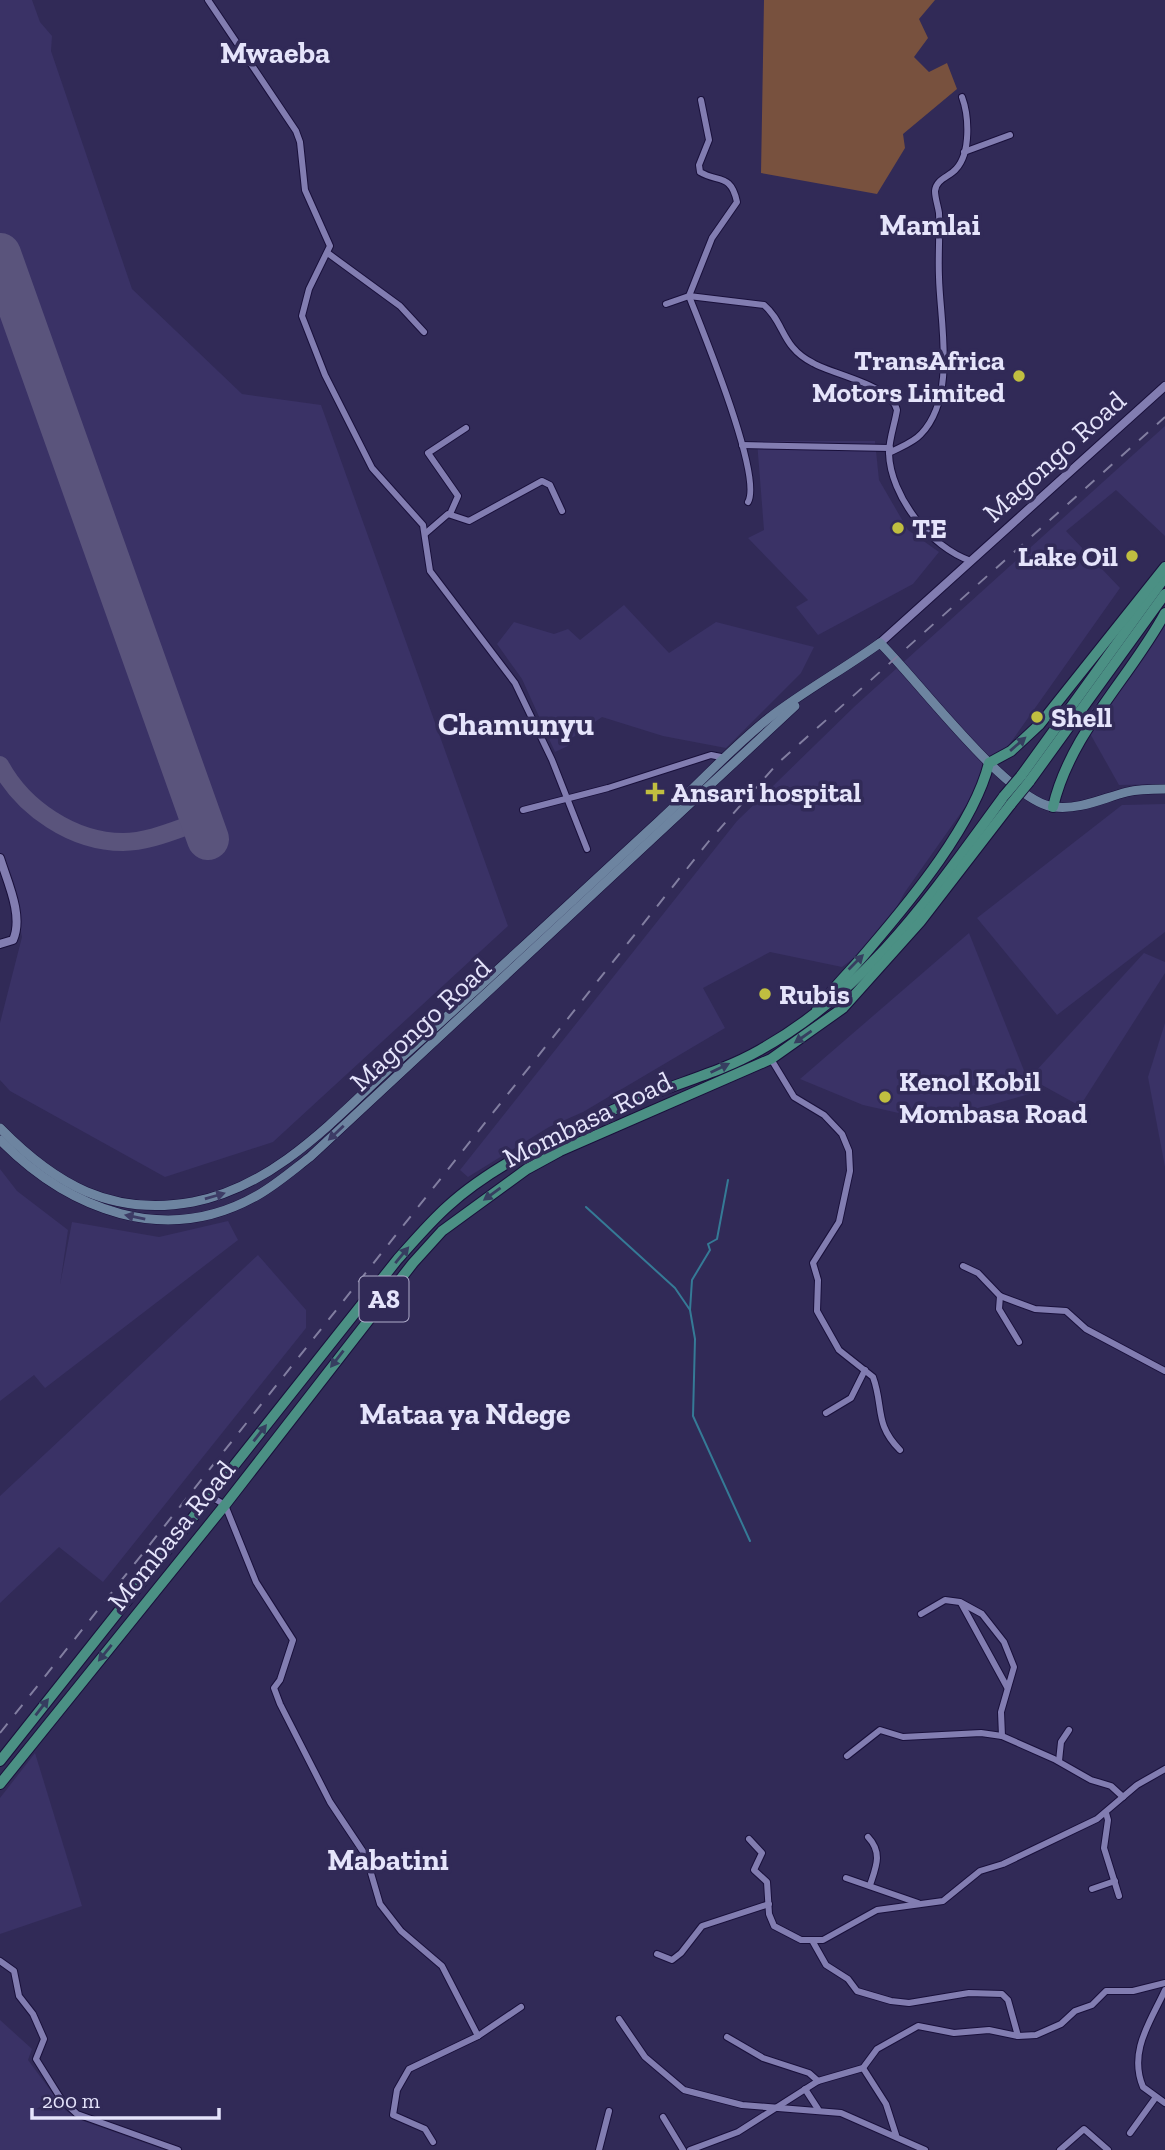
<svg xmlns="http://www.w3.org/2000/svg" width="1165" height="2150" font-family="'Zilla Slab',serif">
	<rect width="100%" height="100%" fill="#312a57"/>
	<!-- built -->
	<g fill="#3a3266">
		<polygon points="0,0 32,0 40,22 52,36 51,51 132,289 242,394 321,405 508,926 273,1142 165,1177 10,1091 0,1080 0,1023 22,937 6,866 0,853"/>
		<polygon points="1165,426 1165,536 1116,490 1066,531 1120,588 905,892 878,940 842,967 770,952 703,988 725,1028 583,1112 549,1127 468,1177 460,1170 737,821 855,706"/>
		<polygon points="757,441 875,441 879,480 908,530 939,552 913,584 818,635 796,607 808,600 748,538 764,530"/>
		<polygon points="624,605 669,653 716,622 814,647 801,673 726,748 663,736 602,717 572,738 568,746 555,752 522,679 497,644 514,622 554,634 568,629 580,640"/>
		<polygon points="1165,616 1165,784 1119,785 1083,721 1144,639"/>
		<polygon points="1165,804 1165,932 1057,1015 977,918 1122,805"/>
		<polygon points="969,933 1033,1093 934,1121 863,1105 800,1079"/>
		<polygon points="1144,953 1165,962 1165,973 1080,1106 1042,1085 1036,1071"/>
		<polygon points="1165,1023 1165,1167 1148,1077"/>
		<polygon points="0,1169 17,1191 68,1230 60,1285 72,1222 159,1237 228,1221 238,1240 45,1388 34,1375 0,1401"/>
		<polygon points="258,1255 306,1310 306,1328 103,1582 59,1547 0,1603 0,1496"/>
		<polygon points="35,1753 82,1906 0,1934 0,1798"/>
		<polygon points="0,2020 32,2049 28,2060 65,2110 78,2119 165,2150 0,2150"/>
	</g>
	<!-- green -->
	<polygon fill="#78513e" points="764,0 935,0 919,19 928,38 914,57 929,72 947,63 957,89 903,134 905,148 877,194 761,173"/>
	<g fill="none" stroke-linecap="round" stroke-linejoin="round">
		<!-- stream -->
		<g stroke="#357a96" stroke-width="2">
			<polyline points="586,1207 675,1288 690,1310 695,1339 693,1416 750,1541"/>
			<polyline points="690,1310 692,1280 710,1250 708,1244 717,1239 728,1180"/>
		</g>
		<!-- taxiway -->
		<path stroke="#5a547c" stroke-width="18" d="M0,765C23,808 73,842 123,842C150,842 177,829 202,821"/>
		<!-- runway -->
		<polyline stroke="#5a547c" stroke-width="42" points="0,254 208,839"/>
		<!-- minor casing -->
		<g stroke="#19103b" stroke-width="8">
			<g id="minor">
				<polyline points="208,0 296,131 300,142 305,190 330,246 309,289 302,316 325,375 372,468 423,525 430,571 515,683 552,760 587,849"/>
				<path d="M701,100L709,140L699,165L700,172C718,183 731,173 737,202L712,238L689,296C702,330 763,476 748,502"/>
				<polyline points="964,152 1010,135"/>
				<polyline points="329,254 400,306 424,332"/>
				<path d="M666,304L689,296L764,305C785,323 781,347 813,363C834,375 891,385 897,410C895,423 889,439 889,453C890,496 931,548 971,561"/>
				<polyline points="742,445 890,448"/>
				<path d="M889,453C900,447 913,443 921,434C957,397 940,322 939,277C938,256 940,234 939,213C938,206 935,198 935,191C936,179 949,177 956,169C971,153 969,116 962,97"/>
				<polyline points="450,514 458,496 428,453 466,428"/>
				<polyline points="426,533 448,514 469,521 542,481 550,485 562,511"/>
				<polyline points="523,810 608,788 711,755 726,758"/>
				<path d="M771,1059L794,1097L824,1115L842,1134L849,1151L850,1171L839,1222L813,1263L818,1280L817,1311L839,1350L873,1377C884,1407 874,1424 900,1450"/>
				<polyline points="963,1266 978,1273 1000,1296 1035,1309 1066,1311 1086,1329 1165,1371"/>
				<polyline points="1000,1296 999,1309 1019,1342"/>
				<polyline points="826,1413 851,1398 865,1370"/>
				<polyline points="210,1496 225,1505 256,1582 293,1640 280,1680 274,1688 280,1704 330,1802 366,1856 380,1904 401,1931 442,1966 478,2036"/>
				<polyline points="961,1603 1007,1687"/>
				<polyline points="921,1614 945,1600 960,1602 982,1614 1004,1642 1014,1667 1001,1712 1002,1736"/>
				<polyline points="847,1756 880,1730 903,1737 981,1733 1002,1736 1054,1759 1091,1780 1111,1786 1123,1797"/>
				<polyline points="1059,1761 1061,1742 1069,1730"/>
				<polyline points="1106,1813 1108,1820 1104,1848 1119,1896"/>
				<path d="M868,1837C883,1853 876,1867 870,1885"/>
				<polyline points="749,1839 762,1853 754,1870 767,1882 769,1914 774,1926 801,1940 823,1940 877,1910 943,1901 980,1871 1003,1864 1097,1819 1137,1785 1165,1769"/>
				<polyline points="846,1878 918,1903"/>
				<polyline points="1092,1889 1115,1881"/>
				<polyline points="813,1942 826,1965 848,1979 857,1991 891,2001 909,2003 969,1993 1002,1994 1008,2000 1018,2036"/>
				<polyline points="657,1954 672,1960 681,1953 702,1926 769,1904"/>
				<polyline points="0,1961 14,1971 19,1996 33,2014 44,2039 36,2059 61,2099 77,2114 178,2150"/>
				<path d="M1165,1990C1151,2021 1128,2051 1143,2087L1165,2103"/>
				<polyline points="619,2019 645,2057 684,2090 742,2105 841,2113 925,2150"/>
				<polyline points="727,2037 763,2058 809,2073 818,2081"/>
				<polyline points="863,2068 886,2104 896,2135"/>
				<polyline points="805,2089 818,2109"/>
				<polyline points="663,2117 683,2150"/>
				<polyline points="1130,2133 1156,2097"/>
				<polyline points="433,2142 425,2129 393,2115 397,2090 409,2069 478,2036 521,2007"/>
				<polyline points="599,2150 609,2111"/>
				<polyline points="690,2150 738,2132 818,2081 863,2068 877,2049 918,2026 954,2033 989,2030 1018,2036 1036,2035 1061,2024 1075,2011 1092,2005 1106,1991 1133,1991 1165,1983"/>
				<polyline points="1060,2150 1084,2129 1108,2150"/>
			</g>
		</g>
		<!-- tertiary casing -->
		<g stroke="#19103b" stroke-width="10">
			<g id="tertiary">
				<polyline points="880,643 1165,386"/>
				<path d="M0,858C7,881 24,916 13,940L0,944"/>
			</g>
		</g>
		<!-- secondary casing -->
		<g stroke="#19103b" stroke-width="10">
			<g id="secondary">
				<path d="M0,1128C55,1184 111,1217 193,1202C278,1186 339,1114 401,1058C488,980 573,900 659,821C695,788 731,748 769,718C804,691 844,669 880,643C917,679 1008,802 1054,807C1081,810 1103,798 1127,792C1139,789 1153,789 1165,789"/>
				<path d="M0,1140C69,1210 166,1248 258,1195C277,1184 293,1170 310,1157L795,706"/>
			</g>
		</g>
		<!-- trunk casing -->
		<g stroke="#19103b" stroke-width="12">
			<g id="trunk">
				<polyline points="1021,776 1165,577"/>
				<polyline points="1029,782 1165,594"/>
				<path d="M1053,807C1070,733 1130,678 1165,613"/>
				<path d="M817,1010C833,987 852,970 870,948C911,900 974,824 989,763L1011,751L1040,724L1165,567"/>
				<path d="M0,1761L397,1260C414,1241 430,1222 448,1206C497,1161 586,1120 647,1096C685,1081 725,1070 760,1050C869,989 932,894 1004,796"/>
				<polyline points="0,1784 225,1505 413,1263 442,1231 527,1169 560,1151 771,1059 843,1008 920,922 1011,804"/>
			</g>
		</g>
		<!-- minor -->
		<use href="#minor" stroke="#827db1" stroke-width="6"/>
		<!-- tertiary -->
		<use href="#tertiary" stroke="#827db1" stroke-width="8"/>
		<!-- secondary -->
		<use href="#secondary" stroke="#6d84a0" stroke-width="9"/>
		<!-- trunk -->
		<use href="#trunk" stroke="#4b9084" stroke-width="10"/>
		<!-- rail -->
		<polyline stroke="#827ea1" stroke-width="2" stroke-dasharray="12 12" stroke-linecap="butt" points="0,1733 709,841 777,764 1165,417"/>
		<!-- trunk-bridge casing -->
		<g stroke="#19103b" stroke-width="12" stroke-linecap="butt">
			<g id="trunk-bridge">
				<polyline points="1004,796 1021,776"/>
				<polyline points="1011,804 1029,782"/>
			</g>
		</g>
		<!-- trunk-bridge -->
		<use href="#trunk-bridge" stroke="#4b9084" stroke-width="10"/>
	</g>
	<!-- one-way arrows -->
	<defs><path id="oneway-solid" d="M-6-.8H1V-3.2L6.5 0L1 3.2V.8H-6Z" transform="scale(1.75)"/></defs>
	<g fill="#363e60">
		<use href="#oneway-solid" transform="translate(1018 744) rotate(-41)"/>
		<use href="#oneway-solid" transform="translate(856 962) rotate(-45)"/>
		<use href="#oneway-solid" transform="translate(803 1037) rotate(145)"/>
		<use href="#oneway-solid" transform="translate(720 1068) rotate(-26)"/>
		<use href="#oneway-solid" transform="translate(492 1194) rotate(144)"/>
		<use href="#oneway-solid" transform="translate(402 1255) rotate(-50)"/>
		<use href="#oneway-solid" transform="translate(337 1359) rotate(128)"/>
		<use href="#oneway-solid" transform="translate(260 1433) rotate(-52)"/>
		<use href="#oneway-solid" transform="translate(105 1653) rotate(129)"/>
		<use href="#oneway-solid" transform="translate(42 1707) rotate(-52)"/>
	</g>
	<g fill="#3d3c66">
		<use href="#oneway-solid" transform="translate(336 1133) rotate(137)"/>
		<use href="#oneway-solid" transform="translate(215 1196) rotate(-16)"/>
		<use href="#oneway-solid" transform="translate(135 1217) rotate(-168)"/>
	</g>
	<!-- markers -->
	<g fill="#c0be40" stroke="#312a57" stroke-width="2.5">
		<circle cx="1019" cy="376" r="7"/>
		<circle cx="898" cy="528" r="7"/>
		<circle cx="1132" cy="556" r="7"/>
		<circle cx="1037" cy="717" r="7"/>
		<path d="M651.5 781.5h7v7h7v7h-7v7h-7v-7h-7v-7h7z"/>
		<circle cx="765" cy="994" r="7"/>
		<circle cx="885" cy="1097" r="7"/>
	</g>
	<g text-anchor="middle" stroke-width="7" stroke-linejoin="round" paint-order="stroke">
		<!-- shield labels -->
		<rect fill="#312a57" stroke="#afacca" stroke-width="2" x="359.5" y="1276.5" width="49" height="45" rx="5"/>
		<g font-size="26" font-weight="bold" fill="#e5e4fb">
			<text x="384" y="1308">A8</text>
		</g>
		<!-- poi labels -->
		<g font-size="28" font-weight="bold" fill="#e5e4fb" stroke="#312a57" text-anchor="start">
			<text x="1005" y="370" text-anchor="end">TransAfrica<tspan x="1005" dy="32">Motors Limited</tspan></text>
			<text x="912" y="538">TE</text>
			<text x="1118" y="566" text-anchor="end">Lake Oil</text>
			<text x="1051" y="727">Shell</text>
			<text x="671" y="802">Ansari hospital</text>
			<text x="779" y="1004">Rubis</text>
			<text x="899" y="1091">Kenol Kobil<tspan x="899" dy="32">Mombasa Road</tspan></text>
		</g>
		<!-- street labels -->
		<g font-size="28" fill="#e5e4fb" stroke="#312a57">
			<text transform="translate(1054 456) rotate(-42)" y="10">Magongo Road</text>
			<text transform="translate(420 1024) rotate(-43)" y="10">Magongo Road</text>
			<text transform="translate(587 1119) rotate(-26)" y="10">Mombasa Road</text>
			<text transform="translate(171 1535) rotate(-51)" y="10">Mombasa Road</text>
		</g>
		<!-- neighbourhood labels -->
		<g font-size="30" font-weight="bold" fill="#e5e4fb" stroke="#312a57">
			<text x="275" y="63">Mwaeba</text>
			<text x="930" y="235">Mamlai</text>
			<text x="465" y="1424">Mataa ya Ndege</text>
			<text x="388" y="1870">Mabatini</text>
		</g>
		<!-- quarter labels -->
		<g font-size="32" font-weight="bold" fill="#e5e4fb" stroke="#312a57">
			<text x="516" y="735">Chamunyu</text>
		</g>
	</g>
	<!-- scale -->
	<path d="M32 2108v10h187v-10" fill="none" stroke="#e5e4fb" stroke-width="3.5"/>
	<text x="42" y="2108" font-size="21" fill="#e5e4fb" stroke="#312a57" stroke-width="5" paint-order="stroke">200 m</text>
</svg>
